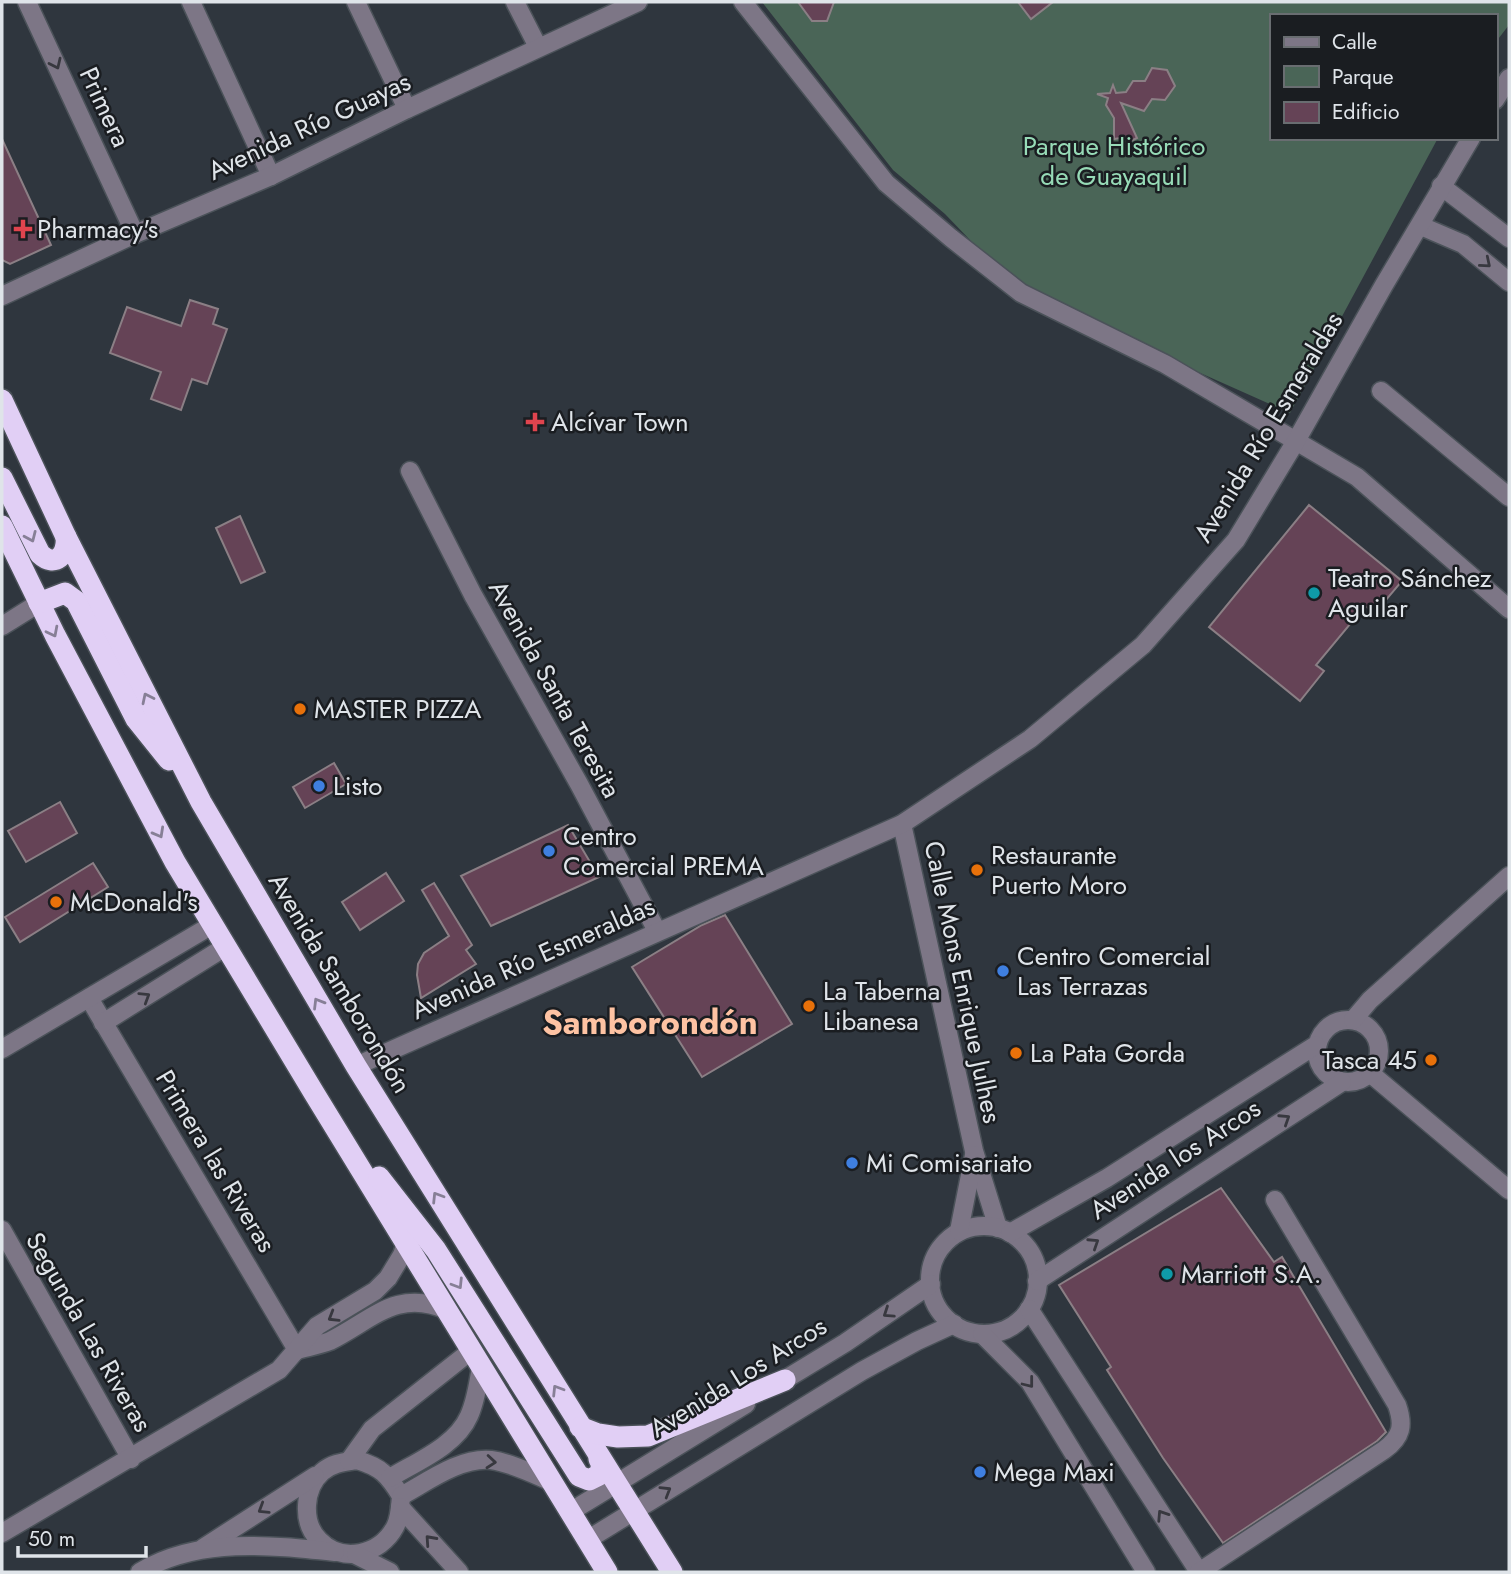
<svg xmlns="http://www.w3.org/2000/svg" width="1511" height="1574" font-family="Jost,sans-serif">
	<rect width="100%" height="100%" fill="#2f363e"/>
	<!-- green -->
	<polygon fill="#4a6557" points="762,2 1509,2 1509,25 1495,43 1495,16 1271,16 1271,138 1438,138 1290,413 1021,293 945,214 893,170"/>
	<!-- building -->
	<g fill="#654356" stroke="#8b7f85" stroke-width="2">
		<polygon points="798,2 834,2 827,21 812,21"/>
		<polygon points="1018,2 1053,2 1031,19"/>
		<polygon points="1152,68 1167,70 1175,86 1165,100 1152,99 1144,111 1121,103 1137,138 1129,142 1126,137 1114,139 1114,118 1106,105 1108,98 1097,94 1110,93 1113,85 1116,93 1126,92 1133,81 1145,81"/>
		<polygon points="2,139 51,245 10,264 2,260"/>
		<polygon points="190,300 218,309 213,324 227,329 207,384 192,379 181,410 151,399 161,372 110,353 127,307 181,326"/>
		<polygon points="1309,505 1402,581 1375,613 1365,606 1316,665 1324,671 1300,701 1209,627"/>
		<polygon points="240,516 265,572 241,583 216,528"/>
		<polygon points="334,763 346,784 305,808 293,787"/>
		<polygon points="60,802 77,833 26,862 8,831"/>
		<polygon points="568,825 599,877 491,926 461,876"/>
		<polygon points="93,863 108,887 20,942 5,917"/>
		<polygon points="386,873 404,901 360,930 342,902"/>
		<polygon points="434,883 472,945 466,950 476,964 421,998 417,975 418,964 424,953 449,936 422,890"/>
		<polygon points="725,915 792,1024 702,1077 632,967 702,925"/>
		<polygon points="1221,1188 1274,1262 1282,1257 1386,1432 1377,1441 1223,1543 1163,1458 1107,1370 1111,1367 1059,1285"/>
	</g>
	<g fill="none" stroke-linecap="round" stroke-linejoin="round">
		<!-- minor casing -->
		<g stroke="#4b5259" stroke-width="21">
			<g id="minor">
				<polyline points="27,2 135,234"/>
				<polyline points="191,2 271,176"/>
				<polyline points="356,2 407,109"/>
				<polyline points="515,2 538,47"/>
				<polyline points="743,2 886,183 951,238 1021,293 1165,364 1357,477 1509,609"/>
				<polyline points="1495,100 1509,78"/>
				<polyline points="1441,186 1509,238"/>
				<polyline points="1421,226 1463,244 1509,282"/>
				<polyline points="2,296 135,234 271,176 407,109 638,2"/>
				<polyline points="1381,391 1509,497"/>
				<polyline points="410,471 473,595 579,784 657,931"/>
				<polyline points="2,626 39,603"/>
				<polyline points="902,824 974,1151 998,1228"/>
				<polyline points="89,998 297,1350"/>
				<circle cx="1348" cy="1051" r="31"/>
				<polyline points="1353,1020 1370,1000 1509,876"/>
				<polyline points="103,1023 225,947"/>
				<polyline points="2,1049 212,925"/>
				<polyline points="356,1066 902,824 1030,739 1143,645 1236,540 1296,441 1384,285 1471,138"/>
				<polyline points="1370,1073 1509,1190"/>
				<circle cx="984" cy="1280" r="54"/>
				<polyline points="2,1230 131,1459"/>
				<polyline points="959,1231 974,1155"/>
				<polyline points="1010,1233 1107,1178 1316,1045"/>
				<polyline points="1037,1281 1342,1082"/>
				<polyline points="1029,1309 1199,1572"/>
				<polyline points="982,1334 1030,1382 1146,1572"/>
				<path d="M297,1350C308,1347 320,1345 330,1341C372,1320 397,1288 447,1310"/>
				<polyline points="776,1385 845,1343 931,1284"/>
				<path d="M357,1460C381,1467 388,1475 401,1496C400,1506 400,1518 395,1527C380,1555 342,1564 319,1540C301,1522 304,1488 322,1472C332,1463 344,1462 357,1460Z"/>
				<polyline points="349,1461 372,1429 472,1350"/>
				<path d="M390,1478C416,1462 456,1446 469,1416C476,1401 478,1384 481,1367"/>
				<path d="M401,1496C427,1482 460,1457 491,1460C512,1463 533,1474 552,1482"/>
				<polyline points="400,1507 459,1572"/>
				<polyline points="570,1512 746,1404"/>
				<polyline points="2,1533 279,1370 317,1326 375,1291 388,1278 402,1255 406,1243"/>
				<polyline points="587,1540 862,1371 917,1341 954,1324"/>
				<polyline points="203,1548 315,1476"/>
				<polyline points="356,1555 390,1572"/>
				<path d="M140,1572C198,1537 271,1545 335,1552"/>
				<path d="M1199,1572L1384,1450C1402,1437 1404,1425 1397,1405L1275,1200"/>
			</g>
		</g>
		<!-- highway casing -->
		<g stroke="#4b5259" stroke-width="24">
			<g id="highway">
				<polyline points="2,400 66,537 201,802 356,1066 672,1572"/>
				<path d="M2,478L40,554C55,568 68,555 66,537"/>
				<polyline points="2,526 55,635 175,862 314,1093 607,1572"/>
				<polyline points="39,603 65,593 76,601 136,719 169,760"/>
				<polyline points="379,1177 436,1250 579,1476 589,1480 599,1475 602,1465 599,1459"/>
				<polyline points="580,1427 598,1434 618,1437 648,1436 785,1380"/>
			</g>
		</g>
		<!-- minor -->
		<use href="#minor" stroke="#7d7686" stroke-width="18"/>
		<!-- highway -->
		<use href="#highway" stroke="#e1cff5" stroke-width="21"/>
	</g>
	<!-- one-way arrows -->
	<defs><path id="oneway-chevron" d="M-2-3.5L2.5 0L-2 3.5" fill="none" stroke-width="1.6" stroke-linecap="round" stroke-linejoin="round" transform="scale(1.75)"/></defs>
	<g stroke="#38383f">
		<use href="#oneway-chevron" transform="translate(56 64) rotate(65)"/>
		<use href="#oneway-chevron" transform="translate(1486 263) rotate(40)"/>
		<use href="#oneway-chevron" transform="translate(145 997) rotate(-32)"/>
		<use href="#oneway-chevron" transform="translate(1285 1119) rotate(-33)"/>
		<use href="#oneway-chevron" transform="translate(1094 1243) rotate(-33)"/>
		<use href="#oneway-chevron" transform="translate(888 1313) rotate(146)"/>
		<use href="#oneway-chevron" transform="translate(333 1317) rotate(149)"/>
		<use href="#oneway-chevron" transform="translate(1029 1383) rotate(52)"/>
		<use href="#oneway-chevron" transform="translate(491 1462) rotate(5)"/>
		<use href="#oneway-chevron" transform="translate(666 1491) rotate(-31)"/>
		<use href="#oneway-chevron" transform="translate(263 1509) rotate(148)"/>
		<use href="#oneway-chevron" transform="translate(1162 1515) rotate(-123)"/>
		<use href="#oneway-chevron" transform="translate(430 1540) rotate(-132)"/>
	</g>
	<g stroke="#877f96">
		<use href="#oneway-chevron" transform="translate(31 537) rotate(66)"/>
		<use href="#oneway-chevron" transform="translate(53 632) rotate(63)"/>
		<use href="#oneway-chevron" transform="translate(147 698) rotate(-116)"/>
		<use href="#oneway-chevron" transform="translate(159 833) rotate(61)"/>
		<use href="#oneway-chevron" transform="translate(318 1003) rotate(-121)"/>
		<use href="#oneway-chevron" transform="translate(437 1197) rotate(-122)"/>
		<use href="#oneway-chevron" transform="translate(458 1284) rotate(58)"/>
		<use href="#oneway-chevron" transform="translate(557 1390) rotate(-122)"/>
	</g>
	<!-- markers -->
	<g fill="#e0444e" stroke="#1a1d21" stroke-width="2.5">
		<path d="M19.5 218.5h7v7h7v7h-7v7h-7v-7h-7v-7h7z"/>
		<path d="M531.5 411.5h7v7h7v7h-7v7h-7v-7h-7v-7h7z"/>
	</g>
	<g fill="#0f9aa8" stroke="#1a1d21" stroke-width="2.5">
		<circle cx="1314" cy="593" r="7"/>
		<circle cx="1167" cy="1274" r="7"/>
	</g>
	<g fill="#e8710a" stroke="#1a1d21" stroke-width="2.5">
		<circle cx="300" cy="709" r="7"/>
		<circle cx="977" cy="870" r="7"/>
		<circle cx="56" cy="902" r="7"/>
		<circle cx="809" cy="1006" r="7"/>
		<circle cx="1016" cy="1053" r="7"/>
		<circle cx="1431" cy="1060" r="7"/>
	</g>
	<g fill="#3f7fe0" stroke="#1a1d21" stroke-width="2.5">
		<circle cx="319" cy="786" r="7"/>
		<circle cx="549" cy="851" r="7"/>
		<circle cx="1003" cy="971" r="7"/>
		<circle cx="852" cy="1163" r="7"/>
		<circle cx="980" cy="1472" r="7"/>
	</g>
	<g text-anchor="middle" stroke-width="5" stroke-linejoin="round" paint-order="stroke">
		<!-- street labels -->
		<g font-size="26" fill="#dfe4e9" stroke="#1a1d21">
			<text transform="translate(105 107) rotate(65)" y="9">Primera</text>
			<text transform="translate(309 126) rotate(-25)" y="9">Avenida Río Guayas</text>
			<text transform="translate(1268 427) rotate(-59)" y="9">Avenida Río Esmeraldas</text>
			<text transform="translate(555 689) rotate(61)" y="9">Avenida Santa Teresita</text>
			<text transform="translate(533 958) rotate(-24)" y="9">Avenida Río Esmeraldas</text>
			<text transform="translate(963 982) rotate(78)" y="9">Calle Mons Enrique Julhes</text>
			<text transform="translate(340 983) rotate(59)" y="9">Avenida Samborondón</text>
			<text transform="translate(1175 1159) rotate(-33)" y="9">Avenida los Arcos</text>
			<text transform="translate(216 1161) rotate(59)" y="9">Primera las Riveras</text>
			<text transform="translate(89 1332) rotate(60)" y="9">Segunda Las Riveras</text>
			<text transform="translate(738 1377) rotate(-32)" y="9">Avenida Los Arcos</text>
		</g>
		<!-- park labels -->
		<g font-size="26" fill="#97dbb7" stroke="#1a1d21">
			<text x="1114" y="155">Parque Histórico<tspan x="1114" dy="30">de Guayaquil</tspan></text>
		</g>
		<!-- poi labels -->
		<g font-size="26" fill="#dfe4e9" stroke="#1a1d21" text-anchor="start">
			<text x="37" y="238">Pharmacy's</text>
			<text x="551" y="431">Alcívar Town</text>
			<text x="1328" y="587">Teatro Sánchez<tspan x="1328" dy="30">Aguilar</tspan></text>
			<text x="314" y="718">MASTER PIZZA</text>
			<text x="333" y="795">Listo</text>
			<text x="563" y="845">Centro<tspan x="563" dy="30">Comercial PREMA</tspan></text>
			<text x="991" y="864">Restaurante<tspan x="991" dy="30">Puerto Moro</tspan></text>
			<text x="70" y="911">McDonald's</text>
			<text x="1017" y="965">Centro Comercial<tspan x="1017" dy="30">Las Terrazas</tspan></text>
			<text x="823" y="1000">La Taberna<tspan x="823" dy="30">Libanesa</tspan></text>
			<text x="1030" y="1062">La Pata Gorda</text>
			<text x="1417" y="1069" text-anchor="end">Tasca 45</text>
			<text x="866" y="1172">Mi Comisariato</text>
			<text x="1181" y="1283">Marriott S.A.</text>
			<text x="994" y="1481">Mega Maxi</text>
		</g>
		<!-- district labels -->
		<g font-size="33" font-weight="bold" fill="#fec3a3" stroke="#1a1d21">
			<text x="650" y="1034">Samborondón</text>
		</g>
	</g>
	<!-- border -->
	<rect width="1511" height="1574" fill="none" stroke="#dfe4e9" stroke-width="7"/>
	<!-- legend -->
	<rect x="1270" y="14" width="228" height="126" fill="#1a1d21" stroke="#696d71" stroke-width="2"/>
	<rect x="1284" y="37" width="35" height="10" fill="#7d7686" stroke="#696d71" stroke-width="2"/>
	<text x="1332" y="49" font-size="21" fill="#dfe4e9">Calle</text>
	<rect x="1284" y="66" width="35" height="21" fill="#4a6557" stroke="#696d71" stroke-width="2"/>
	<text x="1332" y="84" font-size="21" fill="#dfe4e9">Parque</text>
	<rect x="1284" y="102" width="35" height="21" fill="#654356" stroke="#696d71" stroke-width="2"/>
	<text x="1332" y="119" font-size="21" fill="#dfe4e9">Edificio</text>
	<!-- scale -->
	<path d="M18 1546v10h128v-10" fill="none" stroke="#dfe4e9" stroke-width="3.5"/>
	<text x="28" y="1546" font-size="21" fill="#dfe4e9" stroke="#1a1d21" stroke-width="5" paint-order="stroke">50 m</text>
</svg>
